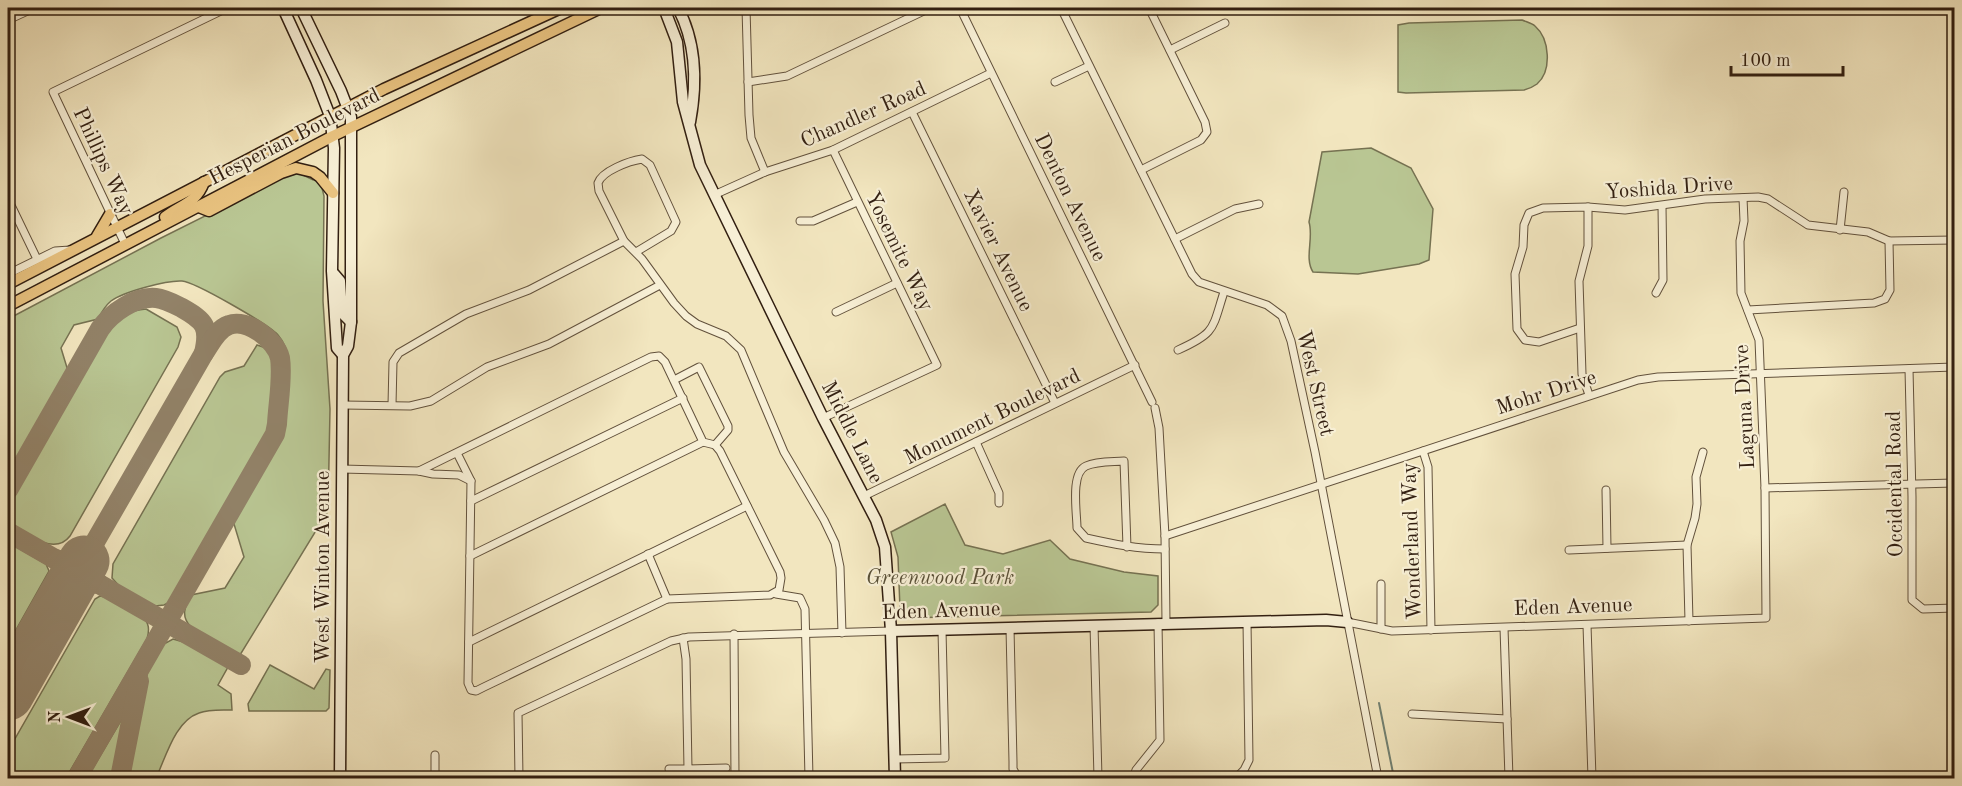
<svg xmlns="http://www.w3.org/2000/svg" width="1962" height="786" font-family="'Old Standard TT',serif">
	<rect width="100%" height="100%" fill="#f2e6bf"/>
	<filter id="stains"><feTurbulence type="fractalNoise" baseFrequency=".00333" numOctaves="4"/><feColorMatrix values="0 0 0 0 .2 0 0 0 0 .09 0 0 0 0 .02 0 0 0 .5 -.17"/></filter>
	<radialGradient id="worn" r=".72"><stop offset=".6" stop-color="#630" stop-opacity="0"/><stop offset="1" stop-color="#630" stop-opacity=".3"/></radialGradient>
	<!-- green -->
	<g fill="#b9c693" stroke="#767252" stroke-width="1.5">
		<path d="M1522,20C1527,22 1532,23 1535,26C1550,39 1552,71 1537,84C1533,87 1528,89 1524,90L1406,93L1398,92V25L1409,23Z"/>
		<path d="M1371,148L1411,168L1433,209L1429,260L1419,264L1358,274L1313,272C1304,258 1314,238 1309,222L1322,152Z"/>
		<path d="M299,173L313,180L316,178L322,188L324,196L323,301L330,409L328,511L240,655L191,627C181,617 184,607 191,595L225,588L244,557L234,524L235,519L282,438L285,425L288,359C287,350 284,342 278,335C268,324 195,282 182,281C167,280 123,292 111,301C105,306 101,313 98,319L74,325L61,348L68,371L8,473V319L161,238L283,177Z"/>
		<path d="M146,309L177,327L181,337L178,347L70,536C54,557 25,533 9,522L8,503L107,328C117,317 131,310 146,309Z"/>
		<polygon points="257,345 266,348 273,358 270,430 172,601 164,605 155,606 121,588 112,578 113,564 220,377 225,372 244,366"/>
		<polygon points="945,504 965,545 1003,554 1050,540 1070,559 1124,572 1158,576 1158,605 1151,612 905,618 900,609 898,557 891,532"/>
		<polygon points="8,542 46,564 49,571 8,644"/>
		<path d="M100,596C109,597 138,612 145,620C150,625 149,632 147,639L66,778H8V751L95,599Z"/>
		<path d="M173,639L187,643L228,667L218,685L231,694L232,710C221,710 209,709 199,713C175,721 166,757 156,778H129L148,669L162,645Z"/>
		<polygon points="270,665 314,689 326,669 330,670 329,708 326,711 249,711 248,704"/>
		<polygon points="123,717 112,778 87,778"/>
	</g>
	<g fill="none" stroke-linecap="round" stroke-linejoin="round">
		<!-- stream -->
		<polyline stroke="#718071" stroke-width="2" points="1379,703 1394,778"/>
		<!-- taxiway -->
		<g stroke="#928268" stroke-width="20">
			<path d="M8,490L100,329C111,313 135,296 156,298C165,299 174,304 182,308C205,321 210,327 204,353"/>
			<polyline points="8,532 55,559"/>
			<path d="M90,548L81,557L71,563L55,559C67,569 68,579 65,594L85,582L99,584L241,665"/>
			<path d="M93,549C87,563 88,574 99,584"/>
			<path d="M77,778L275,434L277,424C278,404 283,377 280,358C276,340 247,318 229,325C217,329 211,343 204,353L84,561"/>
			<polyline points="120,778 139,681"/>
		</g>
		<!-- runway -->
		<polyline stroke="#928268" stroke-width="51" points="8,695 84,561"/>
		<!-- street casing -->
		<g stroke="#62513c" stroke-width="9">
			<g id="street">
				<polyline points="746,8 749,115 751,138 765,172"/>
				<polyline points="960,8 1152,402"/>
				<polyline points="1061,8 1192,274 1199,282 1267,305 1282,316 1291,341 1315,452 1378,778"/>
				<polyline points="8,20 34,8"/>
				<polyline points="1170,50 1225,23"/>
				<polyline points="748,82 787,76 930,8"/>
				<polyline points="1055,82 1089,66"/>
				<polyline points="912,112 1055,403"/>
				<polyline points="1141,170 1201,140 1207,132 1205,122 1149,8"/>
				<polyline points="714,195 765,172 833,150 991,73"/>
				<polyline points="8,199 37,259"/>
				<polyline points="1588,207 1588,246 1579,281 1582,374 1589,395"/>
				<polyline points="800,221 813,221 857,202"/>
				<polyline points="1840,230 1844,192"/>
				<polyline points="1175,239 1235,209 1259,204"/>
				<polyline points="125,244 53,92 227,8"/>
				<path d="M636,252L671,231L676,222L650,165L642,159C629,161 602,171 598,183L599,191L624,241L642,259L674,303L686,316L697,324L726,336L741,350L784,452L824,520L835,543L840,567L842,633"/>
				<polyline points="8,274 55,251 70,250"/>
				<polyline points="1656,293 1663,280 1662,206"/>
				<polyline points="1748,310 1874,303 1885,299 1890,290 1889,241"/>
				<polyline points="836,312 897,283"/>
				<polyline points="1580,328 1539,342 1525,340 1517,329 1515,274 1523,247 1524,225 1529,213 1543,208 1588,207 1625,210 1705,199 1758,197 1768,199 1808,225 1868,232 1889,241 1954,240"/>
				<path d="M1178,350C1216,333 1212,329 1224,292"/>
				<polyline points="1953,367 1954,159"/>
				<polyline points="1909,369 1912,497 1912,600 1923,609 1954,608"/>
				<polyline points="674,380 699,367 728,426 728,430 715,445"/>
				<polyline points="343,405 410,406 431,401 487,367 549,344 660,285"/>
				<polyline points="392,405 393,362 399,353 466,314 529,290 624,241"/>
				<polyline points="1155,408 1159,428 1165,536 1166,623"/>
				<polyline points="823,418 937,365 833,150"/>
				<polyline points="976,442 999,493 999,503"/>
				<polyline points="1423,451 1428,467 1431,630"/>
				<polyline points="342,469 419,471 433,474 459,475 471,481"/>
				<polyline points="419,471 651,357 659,356 665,362 703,442 715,445 720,451 780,572 781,578 779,590 770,595 667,599 484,687 476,691 471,690 468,683 471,481 457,453"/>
				<polyline points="1765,488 1954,483"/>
				<polyline points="1606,490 1607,548"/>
				<polyline points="864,496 1135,365"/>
				<polyline points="471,501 683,398"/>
				<polyline points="1165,536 1638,380 1658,377 1954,367"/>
				<path d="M1127,547L1124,461C1112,462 1097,461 1086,466C1070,473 1077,513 1077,528L1086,538C1113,544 1137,549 1165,549"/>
				<polyline points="1569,550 1687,545"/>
				<polyline points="648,554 667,599"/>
				<polyline points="470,556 703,442"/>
				<polyline points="1381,584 1381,629"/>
				<polyline points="776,594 800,598 805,609 809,778"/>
				<polyline points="1689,621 1687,545 1695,518 1697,504 1696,477 1703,452"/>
				<polyline points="1347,622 1392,631 1766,618 1765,488 1759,340 1741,293 1740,241 1744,221 1743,198"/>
				<polyline points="1094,625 1098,778"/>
				<polyline points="1587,625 1592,778"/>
				<polyline points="1010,628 1013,762 1013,769 1018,778"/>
				<polyline points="1504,628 1509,778"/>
				<polyline points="734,634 735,778"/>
				<polyline points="683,638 686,659 688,769 726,768"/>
				<polyline points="469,642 747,506"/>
				<polyline points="1412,714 1507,719"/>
				<polyline points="435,755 435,778"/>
				<polyline points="895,759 945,758 942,630"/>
				<polyline points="669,769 688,769"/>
				<polyline points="519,778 518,713 671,641 689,637 891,631"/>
				<polyline points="1133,778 1136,770 1160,740 1158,623"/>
				<polyline points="1236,778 1244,770 1249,760 1247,622"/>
			</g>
		</g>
		<!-- secondary casing -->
		<g stroke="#321f11" stroke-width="13">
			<g id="secondary">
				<polyline points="283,8 316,80 330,116 334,148 332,271 337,348 343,355"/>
				<polyline points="301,8 341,91 351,117 351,322 348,346 343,355 340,778"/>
				<polyline points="664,8 677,42 683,102 700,165 823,418 876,520 885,547 891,631 895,778"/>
				<path d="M678,8C696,42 697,84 690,122"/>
				<polyline points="334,274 340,281 342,313 351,322"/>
				<polyline points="891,631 1326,620 1347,622"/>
			</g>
		</g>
		<!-- primary casing -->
		<g stroke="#321f11" stroke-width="13">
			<g id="primary">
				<polyline points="199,207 209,211 281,173 296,168 313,172 320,177 333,193"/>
				<path d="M165,217C181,204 196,204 204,182"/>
				<polyline points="97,236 110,214"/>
				<polyline points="8,284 384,89 561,8"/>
				<polyline points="8,306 333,136 601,8"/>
			</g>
		</g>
		<!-- street -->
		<use href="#street" stroke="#f7efd5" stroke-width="7"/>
		<!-- secondary -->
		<use href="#secondary" stroke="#f7efd5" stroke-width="10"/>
		<!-- primary -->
		<use href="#primary" stroke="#e9c380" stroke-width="10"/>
	</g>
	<g text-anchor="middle" stroke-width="4.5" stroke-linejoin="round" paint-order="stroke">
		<!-- street labels -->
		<g font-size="21" fill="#321f11" stroke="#f7efd5">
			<text transform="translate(863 114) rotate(-24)" y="7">Chandler Road</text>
			<text transform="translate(294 136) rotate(-27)" y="7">Hesperian Boulevard</text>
			<text transform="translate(104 161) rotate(65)" y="7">Phillips Way</text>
			<text transform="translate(1669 187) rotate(-4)" y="7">Yoshida Drive</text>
			<text transform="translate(1071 197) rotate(64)" y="7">Denton Avenue</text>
			<text transform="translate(999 250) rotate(64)" y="7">Xavier Avenue</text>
			<text transform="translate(900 251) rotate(64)" y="7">Yosemite Way</text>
			<text transform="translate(1316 383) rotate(77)" y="7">West Street</text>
			<text transform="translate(1546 392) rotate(-18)" y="7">Mohr Drive</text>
			<text transform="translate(1744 407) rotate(-93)" y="7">Laguna Drive</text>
			<text transform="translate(992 416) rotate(-26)" y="7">Monument Boulevard</text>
			<text transform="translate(853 432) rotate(63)" y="7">Middle Lane</text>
			<text transform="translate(1894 484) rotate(-91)" y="7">Occidental Road</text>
			<text transform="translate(1411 541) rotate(-92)" y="7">Wonderland Way</text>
			<text transform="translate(322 567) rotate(-90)" y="7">West Winton Avenue</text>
			<text transform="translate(1573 606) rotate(-2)" y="7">Eden Avenue</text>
			<text transform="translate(941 610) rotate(-2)" y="7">Eden Avenue</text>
		</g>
		<!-- park labels -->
		<g font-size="21" font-style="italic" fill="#5a5138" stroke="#f7efd5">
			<text x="940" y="584">Greenwood Park</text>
		</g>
	</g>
	<!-- margin -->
	<rect width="1962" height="786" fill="none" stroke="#f2e6bf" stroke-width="30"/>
	<rect x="9" y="9" width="1944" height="768" fill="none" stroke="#321f11" stroke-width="3"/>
	<rect x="15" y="15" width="1932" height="756" fill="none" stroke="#321f11" stroke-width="1.5"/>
	<!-- north arrow -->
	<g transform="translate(69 717) rotate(270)" stroke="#f7efd5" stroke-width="4.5" paint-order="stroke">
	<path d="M0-4.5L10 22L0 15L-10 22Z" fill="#321f11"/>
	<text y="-9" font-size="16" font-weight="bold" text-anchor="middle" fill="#321f11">N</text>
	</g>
	<!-- scale -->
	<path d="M1731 66v9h112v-9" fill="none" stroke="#321f11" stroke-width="3"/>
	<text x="1740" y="66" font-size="18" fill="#321f11" stroke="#f7efd5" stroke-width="4.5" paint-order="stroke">100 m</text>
	<rect width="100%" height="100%" filter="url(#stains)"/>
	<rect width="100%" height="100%" fill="url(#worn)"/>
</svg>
